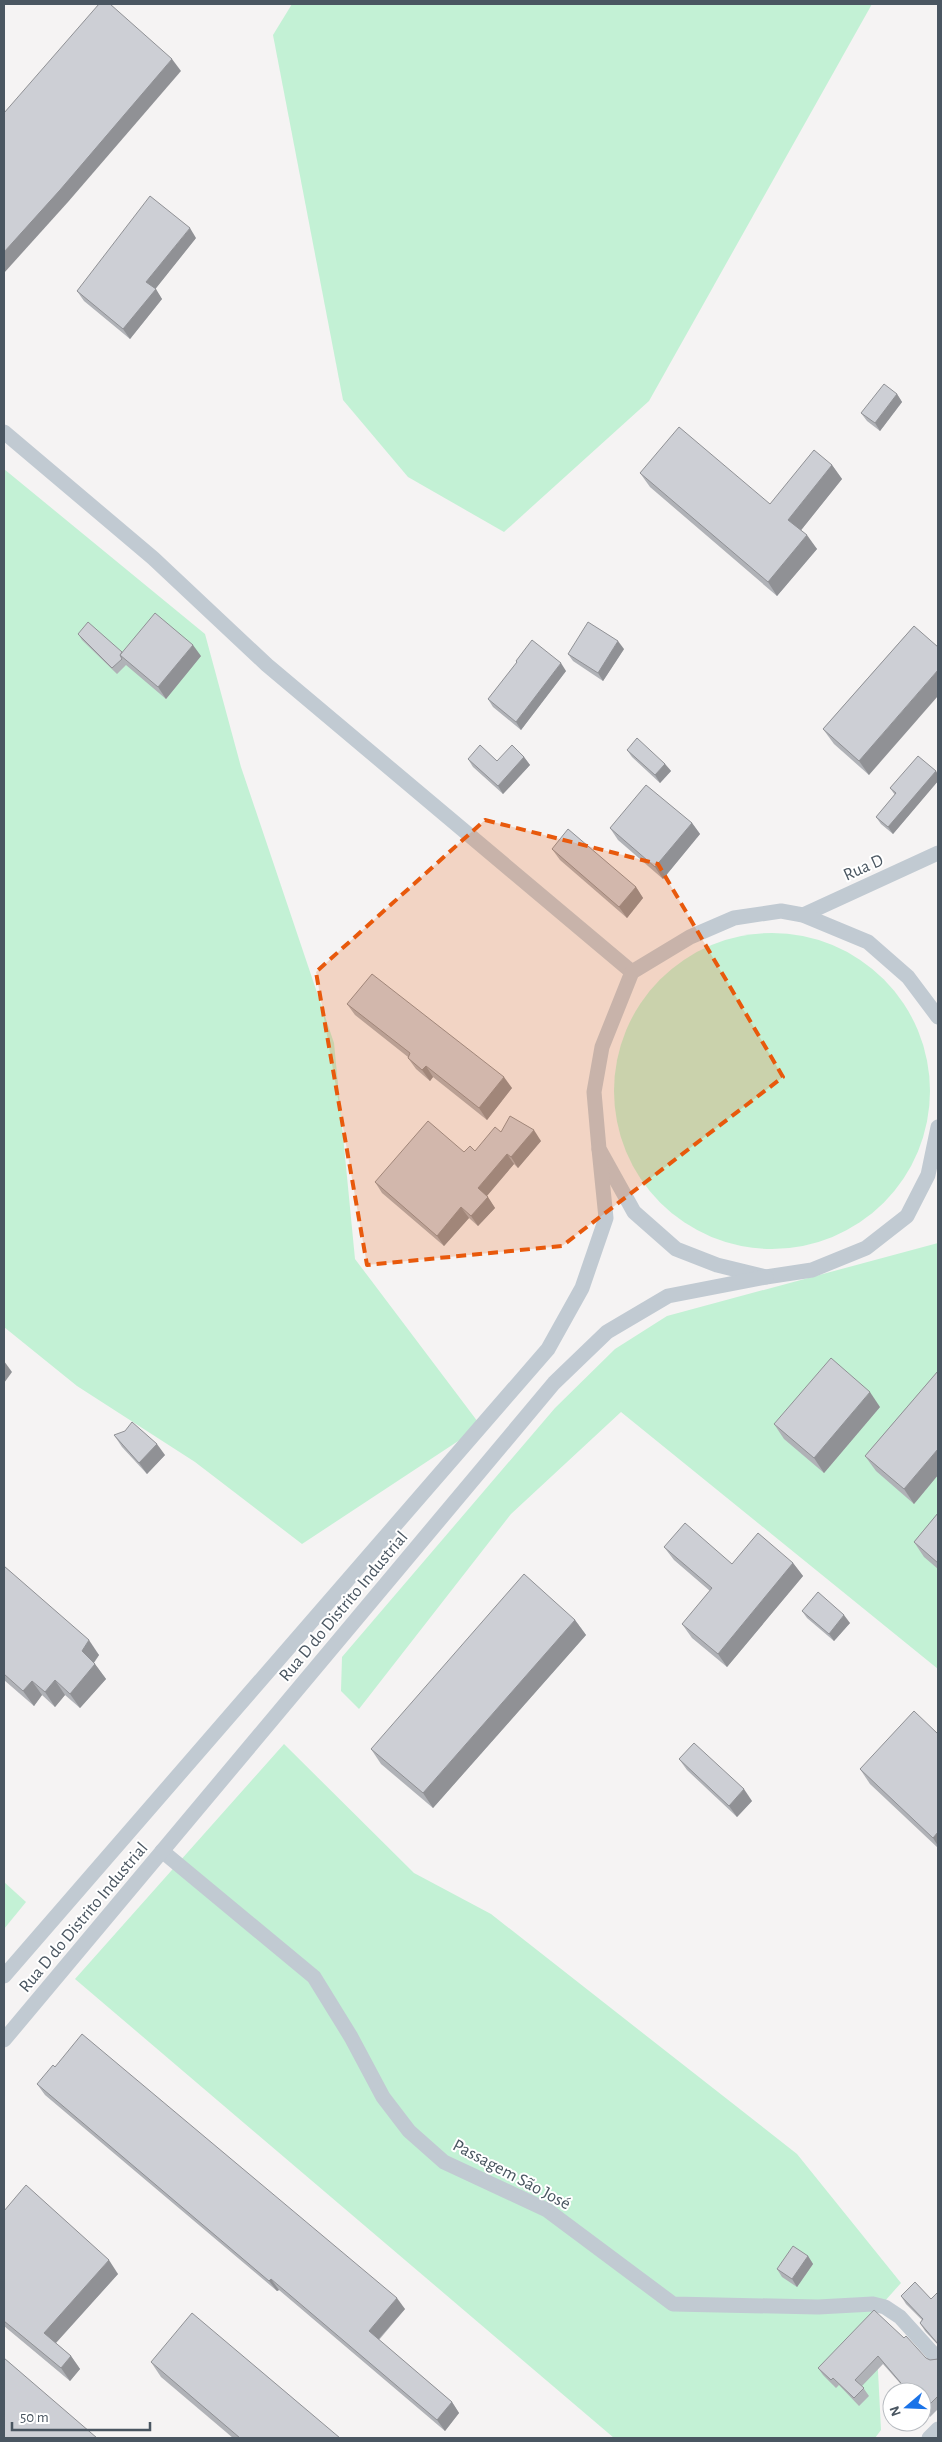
<svg xmlns="http://www.w3.org/2000/svg" width="942" height="2442" font-family="'Alegreya Sans',sans-serif">
	<rect width="100%" height="100%" fill="#f5f3f3"/>
	<!-- green -->
	<g fill="#c3f1d5">
		<polygon points="292,4 872,4 649,401 504,532 408,477 343,400 273,35"/>
		<polygon points="4,469 205,634 241,767 334,1043 355,1259 481,1426 302,1544 195,1462 77,1386 4,1327"/>
		<circle cx="772" cy="1091" r="158"/>
		<polygon points="938,1243 938,1669 621,1412 511,1514 359,1709 341,1691 342,1657 555,1408 615,1349 667,1316"/>
		<polygon points="284,1744 414,1873 491,1914 797,2154 901,2283 875,2312 881,2430 875,2438 614,2438 75,1979"/>
		<polygon points="4,1882 26,1902 4,1929"/>
	</g>
	<g fill="none" stroke-linecap="round" stroke-linejoin="round">
		<!-- street -->
		<g stroke="#c1cad2" stroke-width="15">
			<polyline points="4,432 153,558 267,665 632,972"/>
			<polyline points="803,915 938,853"/>
			<polyline points="938,1017 908,977 868,942 803,915 781,911 734,918 690,937 632,972 602,1047 594,1092 599,1149 634,1212 676,1249 717,1265 766,1277 812,1270 866,1248 907,1216 928,1175 938,1127"/>
			<polyline points="162,1851 314,1977 351,2037 383,2097 409,2131 444,2162 547,2210 673,2304 818,2307 873,2304 885,2307 900,2317 938,2359"/>
			<polyline points="4,1976 548,1349 582,1288 606,1218 599,1149"/>
			<polyline points="4,2040 554,1383 607,1332 668,1296 766,1277"/>
			<polyline points="929,2438 938,2429"/>
		</g>
	</g>
	<!-- wall -->
	<g fill="#b0b2b7">
		<polygon points="196,238 155,289 162,299 130,339 84,301 77,291"/>
		<polygon points="897,394 902,402 880,431 867,421 861,413"/>
		<polygon points="832,465 842,479 801,530 817,549 777,596 650,487 640,473 770,504"/>
		<polygon points="914,626 869,775 834,744 823,729"/>
		<polygon points="78,634 122,652 201,656 166,699 126,665 117,674 82,640"/>
		<polygon points="624,649 603,681 573,661 568,654"/>
		<polygon points="516,661 566,671 521,730 493,707 488,699 517,663"/>
		<polygon points="627,750 665,764 671,771 660,783 632,757"/>
		<polygon points="524,757 530,765 503,794 473,767 468,759 497,761"/>
		<polygon points="936,771 938,775 938,781 893,834 881,824 876,817 895,795 890,788"/>
		<polygon points="692,823 700,834 663,879 618,840 610,828"/>
		<polygon points="552,849 636,887 643,898 627,918 560,860"/>
		<polygon points="347,1004 512,1088 487,1120 433,1077 430,1081 416,1069 408,1058 408,1057 355,1015"/>
		<polygon points="501,1132 541,1141 518,1168 514,1164 487,1196 495,1208 478,1226 469,1218 444,1246 382,1193 375,1182 464,1152 475,1151"/>
		<polygon points="938,1371 938,1475 914,1504 876,1471 865,1456"/>
		<polygon points="880,1407 824,1473 784,1439 774,1424"/>
		<polygon points="114,1435 165,1455 147,1474 122,1447"/>
		<polygon points="938,1513 938,1569 924,1557 914,1542"/>
		<polygon points="664,1547 732,1564 793,1563 803,1576 727,1667 692,1638 682,1624 710,1591 674,1560"/>
		<polygon points="4,1566 99,1655 94,1663 106,1679 80,1708 65,1695 55,1707 42,1695 34,1706 4,1680"/>
		<polygon points="802,1611 850,1623 834,1641 807,1618"/>
		<polygon points="575,1620 586,1635 433,1808 381,1764 371,1749"/>
		<polygon points="938,1734 938,1848 870,1784 860,1769"/>
		<polygon points="679,1759 752,1801 737,1817 687,1770"/>
		<polygon points="37,2084 405,2309 379,2340 452,2402 459,2413 445,2431 279,2290 277,2291 45,2095"/>
		<polygon points="4,2211 118,2274 56,2343 71,2356 80,2369 70,2381 4,2326"/>
		<polygon points="808,2256 813,2264 797,2287 782,2277 777,2269"/>
		<polygon points="938,2292 938,2345 925,2331 920,2323 922,2320 906,2304 901,2296 931,2299"/>
		<polygon points="904,2338 926,2358 930,2360 938,2359 938,2409 930,2417 926,2413 922,2417 922,2392 906,2390 883,2364 862,2386 869,2396 859,2406 839,2385 836,2388 823,2375 818,2368"/>
		<polygon points="151,2362 340,2438 233,2438 161,2377"/>
		<polygon points="904,2422 917,2422 910,2428"/>
	</g>
	<!-- shaded-wall -->
	<g fill="#909195">
		<polygon points="172,59 181,71 68,202 4,273 4,252"/>
		<polygon points="190,228 196,238 153,292 146,282"/>
		<polygon points="156,289 162,299 130,339 123,329"/>
		<polygon points="897,394 902,402 880,431 875,423"/>
		<polygon points="832,465 842,479 798,534 788,520"/>
		<polygon points="807,535 817,549 777,596 768,582"/>
		<polygon points="618,641 624,649 603,681 598,673"/>
		<polygon points="193,645 201,656 166,699 158,687"/>
		<polygon points="561,663 566,671 521,730 516,722"/>
		<polygon points="938,670 938,696 869,775 859,761"/>
		<polygon points="524,757 530,765 503,794 498,786"/>
		<polygon points="665,764 671,771 660,783 655,775"/>
		<polygon points="936,771 938,775 938,781 893,834 888,827"/>
		<polygon points="692,823 700,834 663,879 655,867"/>
		<polygon points="636,887 643,898 627,918 619,907"/>
		<polygon points="426,1066 433,1077 430,1081 422,1070"/>
		<polygon points="504,1077 512,1088 487,1120 479,1108"/>
		<polygon points="534,1130 541,1141 518,1168 511,1157"/>
		<polygon points="507,1154 514,1164 485,1198 478,1188"/>
		<polygon points="488,1197 495,1208 478,1226 471,1216"/>
		<polygon points="461,1207 469,1218 444,1246 437,1236"/>
		<polygon points="4,1361 12,1372 4,1383"/>
		<polygon points="870,1392 880,1407 824,1473 814,1458"/>
		<polygon points="157,1444 165,1455 147,1474 139,1463"/>
		<polygon points="938,1449 938,1475 914,1504 904,1489"/>
		<polygon points="793,1563 803,1576 727,1667 718,1654"/>
		<polygon points="844,1615 850,1623 834,1641 829,1634"/>
		<polygon points="575,1620 586,1635 433,1808 423,1793"/>
		<polygon points="89,1640 99,1655 92,1665 82,1651"/>
		<polygon points="95,1664 106,1679 80,1708 70,1694"/>
		<polygon points="55,1680 65,1695 55,1707 45,1692"/>
		<polygon points="32,1681 42,1695 34,1706 23,1691"/>
		<polygon points="744,1789 752,1801 737,1817 729,1806"/>
		<polygon points="938,1832 938,1846 933,1838"/>
		<polygon points="808,2256 813,2264 797,2287 792,2279"/>
		<polygon points="109,2260 118,2274 53,2346 44,2333"/>
		<polygon points="271,2279 279,2290 277,2291 269,2281"/>
		<polygon points="397,2298 405,2309 376,2342 369,2331"/>
		<polygon points="71,2356 80,2369 70,2381 61,2368"/>
		<polygon points="452,2402 459,2413 445,2431 437,2420"/>
	</g>
	<!-- building -->
	<g fill="#cdcfd5" stroke="#909195">
		<polygon points="99,4 110,4 172,59 60,190 4,252 4,113"/>
		<polygon points="150,196 190,228 146,282 156,289 123,329 77,291"/>
		<polygon points="884,384 897,394 875,423 861,413"/>
		<polygon points="679,427 770,504 814,450 832,465 788,520 807,535 768,582 640,473"/>
		<polygon points="155,613 193,645 158,687 120,655"/>
		<polygon points="88,622 122,652 120,655 122,659 112,668 78,634"/>
		<polygon points="588,622 618,641 598,673 568,654"/>
		<polygon points="914,626 938,647 938,670 859,761 823,729"/>
		<polygon points="532,640 561,663 516,722 488,699 517,662 516,661"/>
		<polygon points="637,738 665,764 655,775 627,750"/>
		<polygon points="480,745 497,761 512,745 524,757 498,786 468,759"/>
		<polygon points="918,756 936,771 888,827 876,817 896,793 890,788"/>
		<polygon points="646,785 692,823 655,867 610,828"/>
		<polygon points="568,829 636,887 619,907 552,849"/>
		<polygon points="372,974 504,1077 479,1108 426,1066 422,1070 408,1058 410,1053 347,1004"/>
		<polygon points="510,1116 534,1130 511,1157 507,1154 478,1188 488,1197 471,1216 461,1207 437,1236 375,1182 428,1121 464,1152 470,1146 475,1151 495,1127 501,1132"/>
		<polygon points="831,1358 870,1392 814,1458 774,1424"/>
		<polygon points="938,1371 938,1449 904,1489 865,1456"/>
		<polygon points="132,1422 157,1444 139,1463 114,1435 125,1431"/>
		<polygon points="938,1513 938,1563 914,1542"/>
		<polygon points="685,1523 732,1564 758,1533 793,1563 718,1654 682,1624 712,1588 664,1547"/>
		<polygon points="4,1566 89,1640 82,1651 95,1664 70,1694 55,1680 45,1692 32,1681 23,1691 4,1674"/>
		<polygon points="524,1574 575,1620 423,1793 371,1749"/>
		<polygon points="818,1592 844,1615 829,1634 802,1611"/>
		<polygon points="914,1711 938,1734 938,1832 933,1838 860,1769"/>
		<polygon points="694,1743 744,1789 729,1806 679,1759"/>
		<polygon points="82,2034 397,2298 369,2331 452,2402 437,2420 271,2279 269,2281 37,2084 53,2065 55,2067"/>
		<polygon points="26,2185 109,2260 44,2333 71,2356 61,2368 4,2321 4,2211"/>
		<polygon points="793,2246 808,2256 792,2279 777,2269"/>
		<polygon points="915,2282 931,2299 938,2292 938,2344 920,2323 923,2319 901,2296"/>
		<polygon points="874,2310 904,2338 906,2336 926,2358 930,2360 938,2359 938,2396 925,2409 922,2406 922,2392 903,2392 906,2389 878,2356 855,2380 864,2388 854,2398 833,2378 831,2380 818,2368"/>
		<polygon points="192,2313 340,2438 240,2438 151,2362"/>
		<polygon points="4,2358 97,2438 4,2438"/>
	</g>
	<!-- marked area -->
	<path fill="#e8590c" fill-opacity="0.2" stroke="#e8590c" stroke-width="4" stroke-dasharray="10 6" stroke-linejoin="round" d="M485,820L658,864L783,1077L562,1246L367,1265L316,972Z"/>
	<g text-anchor="middle" stroke-width="4" stroke-linejoin="round" paint-order="stroke">
		<!-- street labels -->
		<g font-size="18" fill="#4a5661" stroke="#fff">
			<text transform="translate(863 867) rotate(-24)" y="6">Rua D</text>
			<text transform="translate(343 1606) rotate(-50)" y="6">Rua D do Distrito Industrial</text>
			<text transform="translate(83 1917) rotate(-50)" y="6">Rua D do Distrito Industrial</text>
			<text transform="translate(512 2174) rotate(28)" y="6">Passagem São José</text>
		</g>
	</g>
	<!-- border -->
	<rect width="942" height="2442" fill="none" stroke="#4a5661" stroke-width="10"/>
	<!-- north arrow -->
	<g transform="translate(907 2407) rotate(251)"><circle r="24" fill="#ffffff" stroke="#b7bbc0"/>
	<path d="M0-4L9 19L0 12L-9 19Z" fill="#1a73e8"/>
	<text y="-8" font-size="14" font-weight="bold" text-anchor="middle" fill="#4a5661">N</text>
	</g>
	<!-- scale -->
	<path d="M12 2422v8h138v-8" fill="none" stroke="#4a5661" stroke-width="2.5"/>
	<text x="20" y="2422" font-size="15" fill="#4a5661" stroke="#ffffff" stroke-width="4" paint-order="stroke">50 m</text>
</svg>
